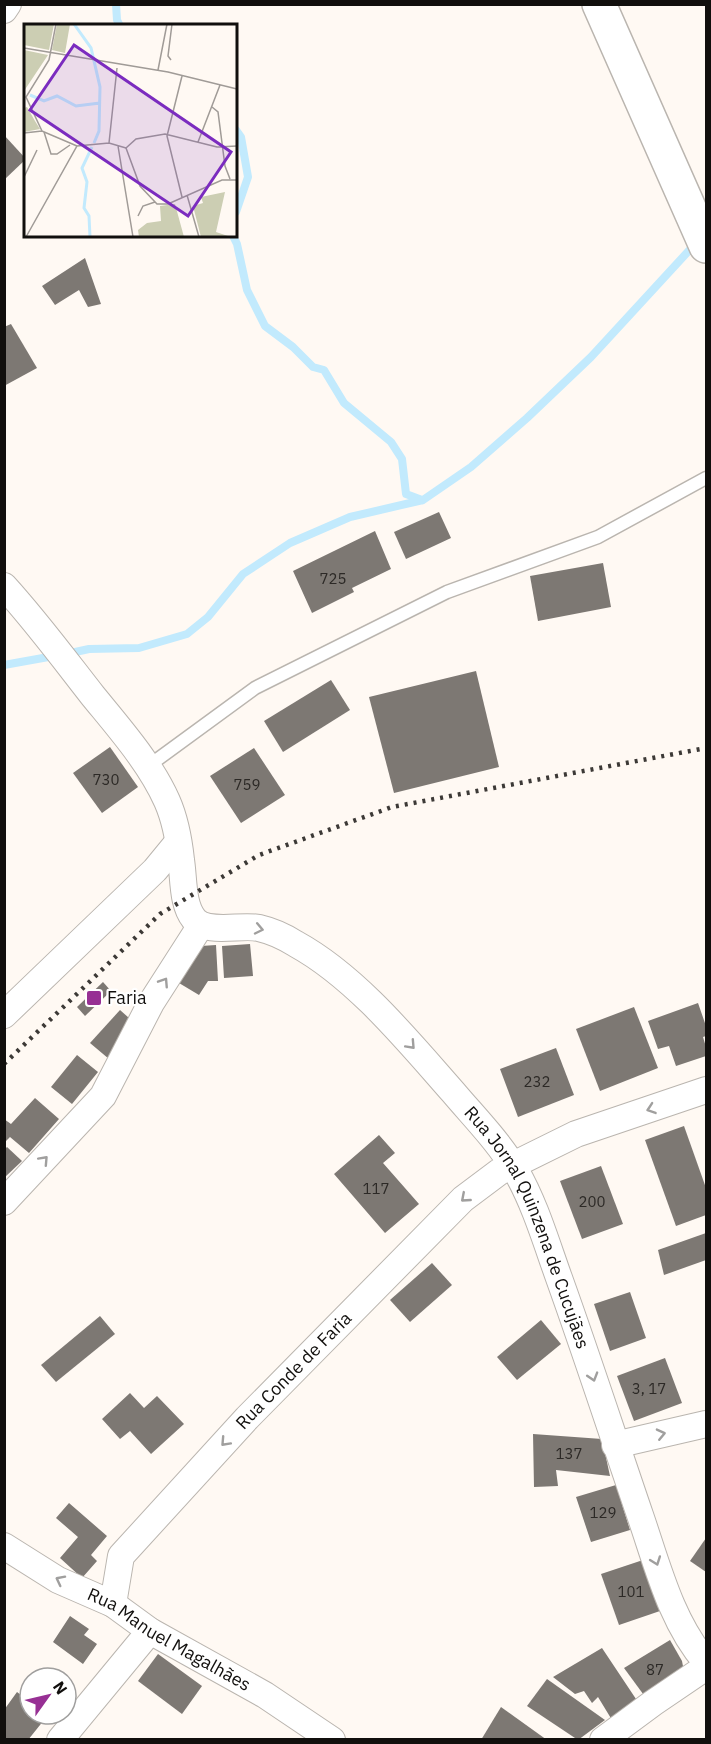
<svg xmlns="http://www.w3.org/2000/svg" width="711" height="1744" font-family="'IBM Plex Sans',sans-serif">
	<rect width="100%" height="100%" fill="#fff9f3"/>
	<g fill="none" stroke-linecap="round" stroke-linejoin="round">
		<!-- stream -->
		<g stroke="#c2eafd" stroke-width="8">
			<polyline points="116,4 117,20 120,26"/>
			<polyline points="236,130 241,137 248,177 236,212"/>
			<polyline points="233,236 237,244 247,290 265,326 293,347 313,367 324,370 344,403 391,442 402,459 406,494 422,500"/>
			<polyline points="66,654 89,649 139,648 187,634 208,617 243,574 290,543 350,517 423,500 471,467 527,418 591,357 695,244"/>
			<polyline points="4,665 54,656"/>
		</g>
	</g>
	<!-- building -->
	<g fill="#7d7873">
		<polygon points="4,135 26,159 4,180"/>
		<polygon points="85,258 101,304 88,307 79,290 55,305 42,286"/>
		<polygon points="11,324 37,368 4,386 4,327"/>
		<polygon points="439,512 451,538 406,559 394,532"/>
		<polygon points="375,531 391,569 352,588 354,592 312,613 293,571"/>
		<polygon points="603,563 611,607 538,621 530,576"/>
		<polygon points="476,671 499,767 394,793 369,697"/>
		<polygon points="331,680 350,710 283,752 264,721"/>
		<polygon points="110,747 138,787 102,813 73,773"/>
		<polygon points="254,748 285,795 241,823 210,776"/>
		<polygon points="250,944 253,976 224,978 222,946"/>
		<polygon points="216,945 218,981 208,981 199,995 179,983 201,946"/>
		<polygon points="103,982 111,991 85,1016 77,1007"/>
		<polygon points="698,1003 706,1026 706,1036 703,1037 706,1047 706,1056 676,1066 669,1046 658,1049 648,1021"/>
		<polygon points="634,1007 658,1068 600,1091 576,1029"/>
		<polygon points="120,1010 138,1026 109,1059 90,1043"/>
		<polygon points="556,1048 574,1095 518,1117 500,1069"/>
		<polygon points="77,1055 98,1072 72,1104 51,1087"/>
		<polygon points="35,1098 59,1119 29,1153 10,1137 4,1143 4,1119 11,1124"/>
		<polygon points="684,1126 706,1188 706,1215 676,1226 645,1140"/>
		<polygon points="379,1135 395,1153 383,1163 419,1204 385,1233 334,1174"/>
		<polygon points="7,1147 22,1161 4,1178 4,1150"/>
		<polygon points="601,1166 623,1224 582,1239 560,1181"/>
		<polygon points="706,1233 706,1260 664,1275 658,1250"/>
		<polygon points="432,1263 452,1285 410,1322 390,1300"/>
		<polygon points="630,1292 646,1338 610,1351 594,1304"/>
		<polygon points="100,1316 115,1334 56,1382 41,1365"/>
		<polygon points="541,1320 561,1344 517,1380 497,1357"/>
		<polygon points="665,1358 682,1403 634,1421 617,1376"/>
		<polygon points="130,1393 144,1408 157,1396 184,1424 151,1454 130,1431 120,1439 102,1419"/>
		<polygon points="533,1434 602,1439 610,1476 556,1470 558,1486 534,1487"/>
		<polygon points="616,1485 630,1530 591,1542 576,1497"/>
		<polygon points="69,1503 107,1536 91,1555 97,1561 82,1578 60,1558 78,1537 56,1518"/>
		<polygon points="706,1538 706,1572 690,1561"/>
		<polygon points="643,1560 660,1611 619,1625 601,1574"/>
		<polygon points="70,1616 89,1629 84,1635 97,1644 83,1664 53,1642"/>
		<polygon points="670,1640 682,1661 684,1672 646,1698 624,1668"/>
		<polygon points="602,1648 638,1702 612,1720 598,1697 592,1703 584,1691 575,1694 553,1677"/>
		<polygon points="158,1654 202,1686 182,1714 138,1681"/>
		<polygon points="547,1679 605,1720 578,1740 527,1706"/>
		<polygon points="17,1692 30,1702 30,1714 48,1715 28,1740 4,1740 4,1710"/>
		<polygon points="501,1707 547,1740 481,1740"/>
	</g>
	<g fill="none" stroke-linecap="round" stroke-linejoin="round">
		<!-- lane casing -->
		<g stroke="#bab5af" stroke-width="15">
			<polyline id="lane" points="147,767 255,688 447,592 598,537 706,478"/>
		</g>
		<!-- street casing -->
		<g stroke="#bab5af" stroke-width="28">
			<g id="street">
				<polyline points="4,10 8,4"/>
				<path id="s1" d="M4,586C36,621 64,659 93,696C120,729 150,763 167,801C175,819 179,841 181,860C184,879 182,904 194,919C206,935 241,924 259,928C272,931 285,937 296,944C356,977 408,1041 453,1092C475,1118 499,1142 516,1171C535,1204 546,1242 559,1278C587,1356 613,1436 640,1515C657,1564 671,1622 706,1662"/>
				<polyline points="4,1015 155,870 178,842"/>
				<polyline points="4,1202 103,1096 151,1003 201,925"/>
				<polyline points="615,1445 706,1424"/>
				<path id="s2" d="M4,1546L58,1580L113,1604L150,1631L265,1695L332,1740"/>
				<path id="s3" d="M113,1604L121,1556L247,1418L463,1199L499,1172L576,1134L706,1090"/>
				<polyline points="60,1740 150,1631"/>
				<polyline points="603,1740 653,1703 706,1667"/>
			</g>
		</g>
		<!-- secondary casing -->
		<g stroke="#bab5af" stroke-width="36">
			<polyline id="secondary" points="599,4 706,246"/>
		</g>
		<!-- lane -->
		<use href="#lane" stroke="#fff" stroke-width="12"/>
		<!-- street -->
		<use href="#street" stroke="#fff" stroke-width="26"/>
		<!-- secondary -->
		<use href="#secondary" stroke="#fff" stroke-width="33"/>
		<!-- rail -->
		<polyline stroke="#3c3936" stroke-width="4.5" stroke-dasharray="3 6" stroke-linecap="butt" points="4,1064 160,914 259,855 392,807 706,748"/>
	</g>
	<!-- one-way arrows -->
	<defs><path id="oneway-chevron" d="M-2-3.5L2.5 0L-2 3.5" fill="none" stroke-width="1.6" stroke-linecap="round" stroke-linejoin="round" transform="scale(1.5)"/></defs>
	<g stroke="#a09f9e">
		<use href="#oneway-chevron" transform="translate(259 929) rotate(12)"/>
		<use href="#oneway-chevron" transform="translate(164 982) rotate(-57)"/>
		<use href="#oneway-chevron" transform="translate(411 1045) rotate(47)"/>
		<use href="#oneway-chevron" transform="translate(651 1109) rotate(161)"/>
		<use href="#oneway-chevron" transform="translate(44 1160) rotate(-47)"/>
		<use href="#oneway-chevron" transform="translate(465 1198) rotate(139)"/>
		<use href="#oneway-chevron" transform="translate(593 1377) rotate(73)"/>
		<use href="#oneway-chevron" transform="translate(661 1434) rotate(-13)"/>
		<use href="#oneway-chevron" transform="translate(225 1442) rotate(133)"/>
		<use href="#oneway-chevron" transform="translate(656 1561) rotate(70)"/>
		<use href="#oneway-chevron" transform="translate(60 1580) rotate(-153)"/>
	</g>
	<!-- markers -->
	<rect fill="#973094" stroke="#fff" stroke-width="2" x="86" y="990" width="16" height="16" rx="3"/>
	<g text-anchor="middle" stroke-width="4.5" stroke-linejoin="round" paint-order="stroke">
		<!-- number labels -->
		<g font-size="15" fill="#2c2926">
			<text x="333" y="584">725</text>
			<text x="106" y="785">730</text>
			<text x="247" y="790">759</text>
			<text x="537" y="1087">232</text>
			<text x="376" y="1194">117</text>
			<text x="592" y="1207">200</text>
			<text x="649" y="1394">3, 17</text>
			<text x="569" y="1459">137</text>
			<text x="603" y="1518">129</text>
			<text x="631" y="1597">101</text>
			<text x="655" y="1675">87</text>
		</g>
		<!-- poi labels -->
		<g font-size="18" fill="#110f0d" stroke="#fff" text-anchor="start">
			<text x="107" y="1004">Faria</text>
		</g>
		<!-- street labels -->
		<g font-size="18" fill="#110f0d" stroke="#fff">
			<text dy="6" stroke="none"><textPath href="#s1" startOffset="874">Rua Jornal Quinzena de Cucujães</textPath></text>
			<text dy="6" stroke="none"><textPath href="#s3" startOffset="302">Rua Conde de Faria</textPath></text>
			<text dy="6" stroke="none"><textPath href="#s2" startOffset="190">Rua Manuel Magalhães</textPath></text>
		</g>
	</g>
	<!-- overview -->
	<g transform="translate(24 24)">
		<rect width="213" height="213" fill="#fff9f3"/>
		<path d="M0,0H30L25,26L0,21ZM33,0H46L41,29L28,26ZM0,26L24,31L0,67ZM3,83L11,97L16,105L0,108V84ZM201,168L192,208L207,213H177L169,182L179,179L177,173ZM151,180L160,213H115L114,206L123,199L137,197L136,182Z" fill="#ccceb3"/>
		<path fill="none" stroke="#c2eafd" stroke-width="3" d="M50,0L67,24L76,63L75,107L70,119M6,71L20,77L33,72L52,82L76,79M66,213L65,192L60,184L63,158L58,144L68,123"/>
		<path fill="none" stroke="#a09b97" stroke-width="1.5" d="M0,24L144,48L213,65M147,36L144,32L148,0M134,46L143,0M158,52L143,112L158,173M188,83L194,88L201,142L206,155M18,107L2,73L25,36L32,0M20,108L27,130H33L46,121M0,109L18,107L53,122M174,118L196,61M85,119L93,44M94,122L109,213M102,124L116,162L133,180H144L198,156H213M102,124L112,115L141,110L193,123L213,122M0,153L13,126M163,171L175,213M114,192L119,182L131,178M2,213L53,122L85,119L102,124"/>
		<path fill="#7b2cbf" fill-opacity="0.15" stroke="#7b2cbf" stroke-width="3" d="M50,21L207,128L164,192L6,86Z"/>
		<rect width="213" height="213" fill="none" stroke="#110f0d" stroke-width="3"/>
	</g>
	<!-- border -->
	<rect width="711" height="1744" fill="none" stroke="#110f0d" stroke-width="12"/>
	<!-- north arrow -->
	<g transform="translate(48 1696) rotate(56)"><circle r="28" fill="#ffffff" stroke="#a09f9e" stroke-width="1.5"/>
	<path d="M0-4.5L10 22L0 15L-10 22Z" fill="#973094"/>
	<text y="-9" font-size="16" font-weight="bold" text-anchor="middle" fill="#110f0d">N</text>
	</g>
</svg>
